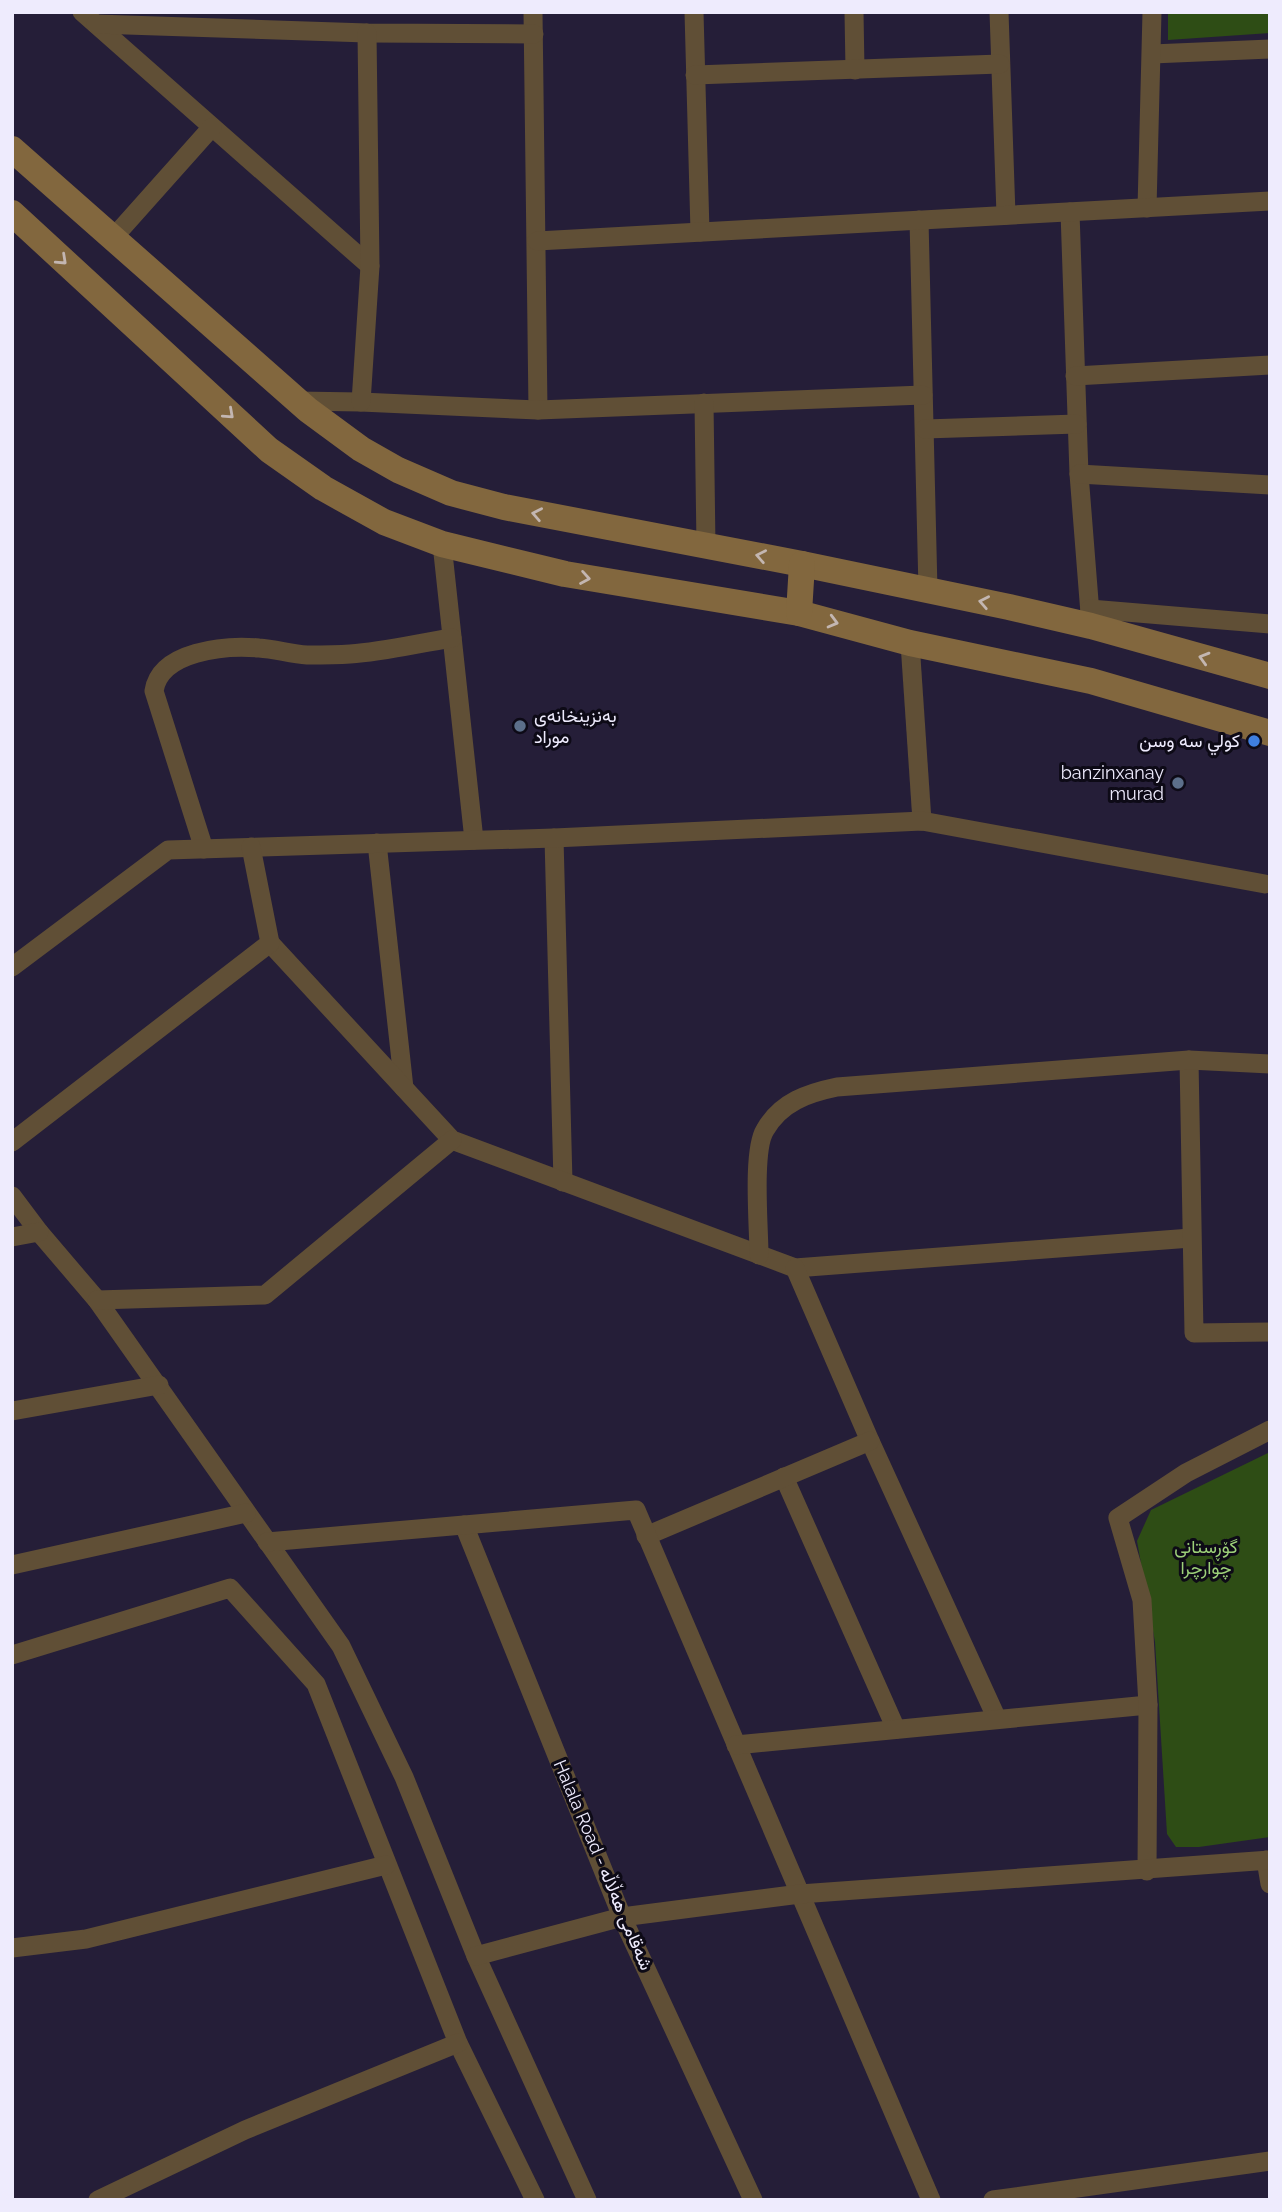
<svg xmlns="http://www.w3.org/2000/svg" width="1282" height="2212" font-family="Raleway,Vazirmatn,sans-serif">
	<rect width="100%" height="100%" fill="#251e38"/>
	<!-- green -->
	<g fill="#2e4d15">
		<polygon points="1168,12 1270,12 1270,33 1168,40"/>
		<polygon points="1270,1452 1270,1837 1199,1847 1176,1847 1167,1834 1155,1642 1137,1541 1151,1510"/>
	</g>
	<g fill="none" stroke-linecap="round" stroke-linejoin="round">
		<!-- street -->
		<g stroke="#604f36" stroke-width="19">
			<polyline points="82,12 370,266"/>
			<polyline points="533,12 538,410"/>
			<polyline points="694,12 700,232"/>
			<polyline points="854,12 855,70"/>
			<polyline points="999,12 1006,215"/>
			<polyline points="96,24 367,33 534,34"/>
			<polyline points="1152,54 1270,49"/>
			<polyline points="695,75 1000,64"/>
			<polyline points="1147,208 1152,12"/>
			<polyline points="1070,212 1079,474 1091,626"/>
			<polyline points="919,220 928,590"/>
			<polyline points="113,238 212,127"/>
			<polyline points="537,241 1270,201"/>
			<polyline points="1075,376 1270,365"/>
			<polyline points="297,401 361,402 538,410 923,395"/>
			<polyline points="361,402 370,266 367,33"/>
			<polyline points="704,403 706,546"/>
			<polyline points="925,429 1077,424"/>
			<polyline points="1079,474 1270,485"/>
			<polyline points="442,544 474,840"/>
			<polyline points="1090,609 1270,624"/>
			<polyline points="910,643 922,821"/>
			<polyline points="554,838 563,1182"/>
			<polyline points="377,843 404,1088"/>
			<path d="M204,849L154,691C160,651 225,645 259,648C275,649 291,654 307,655C321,655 336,655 350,654C384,652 419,643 452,638"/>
			<polyline points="270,943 452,1140 795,1268 1191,1238"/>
			<polyline points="12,967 168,850 554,838 922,821 1265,884"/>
			<polyline points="1189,1060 1194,1333 1270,1332"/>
			<polyline points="12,1142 270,943 251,847"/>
			<polyline points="12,1196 39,1232 97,1300 341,1646 404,1777 476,1956 587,2200"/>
			<polyline points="12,1237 39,1232"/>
			<path d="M759,1255C759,1228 752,1151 765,1130C781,1102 808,1093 837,1087L1189,1060L1270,1064"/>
			<polyline points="795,1268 870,1441 997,1719"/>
			<polyline points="97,1300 265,1295 452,1140"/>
			<polyline points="12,1411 159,1385"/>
			<polyline points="784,1477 896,1729"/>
			<polyline points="464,1525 622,1917 753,2200"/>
			<polyline points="646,1536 870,1441"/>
			<polyline points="267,1542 636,1510 931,2200"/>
			<polyline points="12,1565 246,1513"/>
			<polyline points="12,1655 230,1588 316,1684 458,2043 535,2200"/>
			<polyline points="736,1745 1148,1705"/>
			<polyline points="1266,1860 1270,1884"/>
			<polyline points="1147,1871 1148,1705 1142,1600 1118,1518 1186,1473 1270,1430"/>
			<polyline points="12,1948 86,1939 386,1865"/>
			<polyline points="476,1956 622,1917 800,1894 1270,1860"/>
			<polyline points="98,2200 245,2130 458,2043"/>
			<polyline points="993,2200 1270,2161"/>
		</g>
		<!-- secondary -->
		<g stroke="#82673e" stroke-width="26">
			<polyline points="12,149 308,410 361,449 398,470 451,493 504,507 802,564 1009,607 1091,626 1270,676"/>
			<polyline points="12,213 269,450 323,488 384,522 442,544 565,574 799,613 910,643 1091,681 1270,733"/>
			<polyline points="799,613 802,564"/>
		</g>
	</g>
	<!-- one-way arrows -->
	<defs><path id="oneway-chevron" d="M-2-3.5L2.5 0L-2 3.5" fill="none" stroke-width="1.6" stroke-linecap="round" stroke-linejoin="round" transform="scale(1.75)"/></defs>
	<g stroke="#c3b6b1">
		<use href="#oneway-chevron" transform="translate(62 260) rotate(43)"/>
		<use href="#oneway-chevron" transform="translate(229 414) rotate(42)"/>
		<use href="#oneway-chevron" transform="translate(537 514) rotate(-169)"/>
		<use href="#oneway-chevron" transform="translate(761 556) rotate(-169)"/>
		<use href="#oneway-chevron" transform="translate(585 578) rotate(10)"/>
		<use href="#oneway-chevron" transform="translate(984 602) rotate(-169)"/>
		<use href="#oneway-chevron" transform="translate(833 622) rotate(15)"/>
		<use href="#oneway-chevron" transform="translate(1204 658) rotate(-164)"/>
	</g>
	<!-- markers -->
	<g fill="#5c6f8a" stroke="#0d0a16" stroke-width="2.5">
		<circle cx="520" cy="726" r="7"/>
		<circle cx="1178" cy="783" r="7"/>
	</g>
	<circle fill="#3f7fe0" stroke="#0d0a16" stroke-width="2.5" cx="1254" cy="741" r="7"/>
	<g text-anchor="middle" stroke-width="6" stroke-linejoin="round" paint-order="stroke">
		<!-- poi labels -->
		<g font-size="18" fill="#eeebfd" stroke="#0d0a16" text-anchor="end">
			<text x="534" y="722" text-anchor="start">بەنزینخانەی<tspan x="534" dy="21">موراد</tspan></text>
			<text x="1240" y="747">كولي سه وسن</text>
			<text x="1164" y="779">banzinxanay<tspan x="1164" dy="21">murad</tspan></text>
		</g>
		<!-- park labels -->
		<g font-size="18" fill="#9dd179" stroke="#0d0a16">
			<text x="1206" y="1553">گۆڕستانی<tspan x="1206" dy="21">چوارچرا</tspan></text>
		</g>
		<!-- street labels -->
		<g font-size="18" fill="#eeebfd" stroke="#0d0a16">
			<text transform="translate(603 1865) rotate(67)" y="6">Halala Road - شەقامی هەڵاڵە</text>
		</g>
	</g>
	<!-- border -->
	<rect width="1282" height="2212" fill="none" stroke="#eeebfd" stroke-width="28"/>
</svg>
